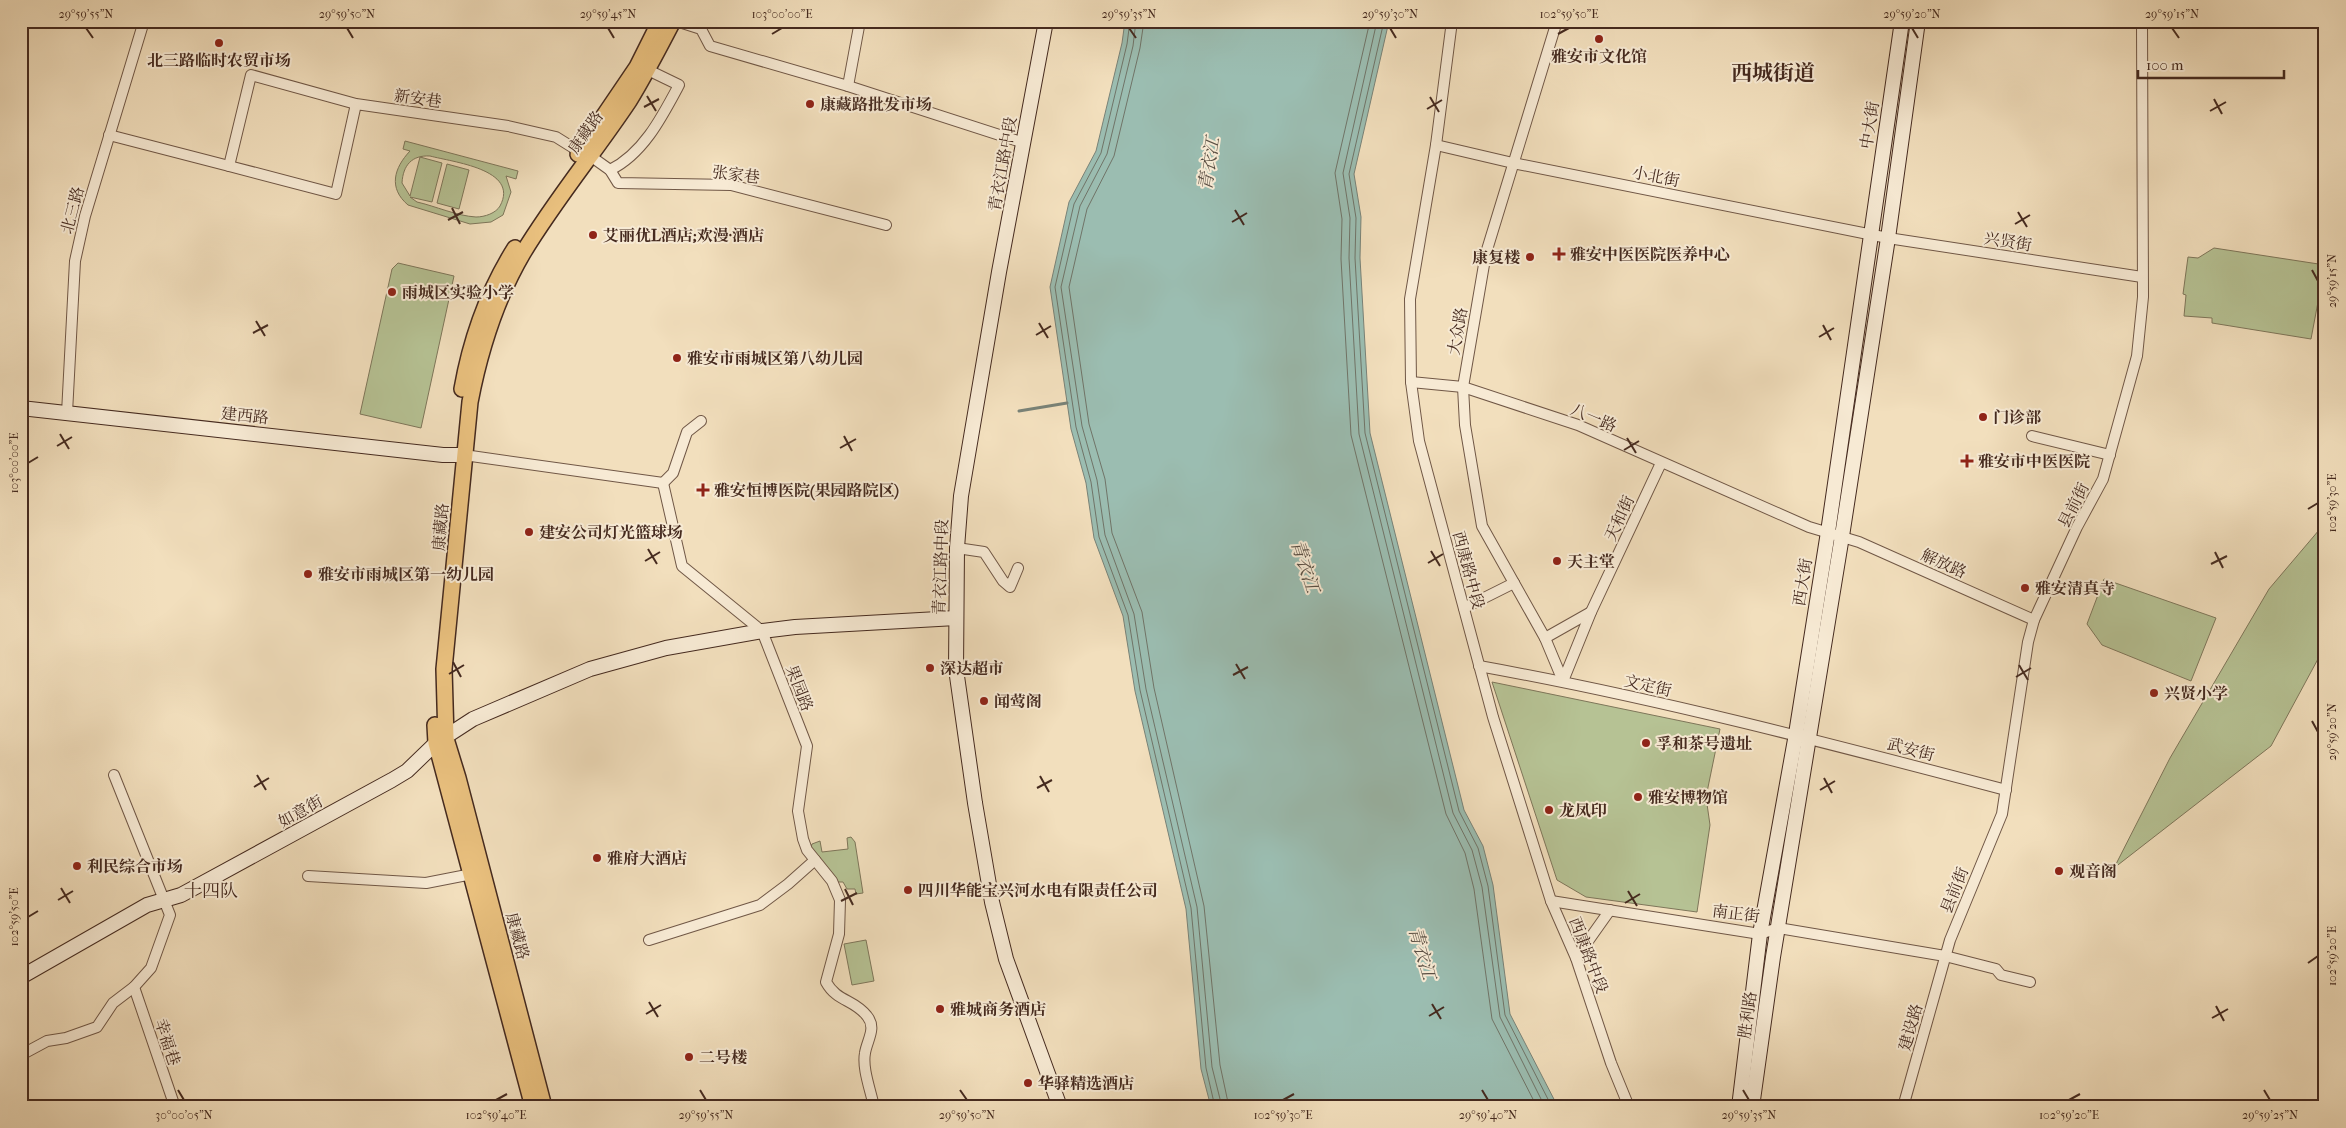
<svg xmlns="http://www.w3.org/2000/svg" width="2346" height="1128" font-family="'IM FELL French Canon','Noto Serif SC',serif">
	<rect width="100%" height="100%" fill="#f2dfbd"/>
	<filter id="stains"><feTurbulence type="fractalNoise" baseFrequency=".004" numOctaves="4"/><feColorMatrix values="0 0 0 0 .2 0 0 0 0 .09 0 0 0 0 .02 0 0 0 .5 -.17"/></filter>
	<radialGradient id="worn" r=".72"><stop offset=".6" stop-color="#630" stop-opacity="0"/><stop offset="1" stop-color="#630" stop-opacity=".3"/></radialGradient>
	<!-- green -->
	<g fill="#b6c294" stroke="#7e765a" fill-rule="evenodd">
		<path d="M405,141L518,171L516,179L506,176L511,192L503,215L491,222L470,224L408,205C388,188 394,168 410,151L403,149ZM430,156C452,162 520,169 500,206C496,213 485,217 476,217C457,216 435,206 417,202L410,197L432,202L442,163L420,157L410,196L402,183C403,165 412,155 430,156Z"/>
		<polygon points="447,164 469,170 459,209 437,203"/>
		<polygon points="2214,248 2325,265 2311,339 2212,323 2212,318 2184,316 2186,295 2183,294 2188,257 2198,258"/>
		<polygon points="398,263 454,276 421,428 360,414 392,269"/>
		<polygon points="2325,523 2325,646 2271,746 2114,868 2170,758 2269,589"/>
		<polygon points="2104,579 2216,618 2191,681 2102,645 2087,624"/>
		<polygon points="1492,682 1720,729 1706,797 1710,825 1697,912 1586,897 1557,880"/>
		<polygon points="851,837 855,842 863,893 856,894 855,889 847,889 843,882 836,882 810,849 812,844 820,841 822,852 848,849 847,838"/>
		<polygon points="866,940 874,981 852,985 844,944"/>
	</g>
	<!-- water -->
	<polygon fill="#9bbdb1" stroke="#798277" points="1125,21 1389,21 1354,174 1361,217 1360,258 1370,433 1464,810 1483,846 1493,885 1510,1014 1558,1107 1211,1107 1201,1069 1186,909 1135,691 1123,616 1094,538 1086,483 1071,429 1050,287 1069,202 1096,151 1122,43"/>
	<g fill="none" stroke-linecap="round" stroke-linejoin="round">
		<!-- shore -->
		<g stroke="#707468" stroke-width="1">
			<polyline points="1130,21 1127,44 1101,153 1074,204 1055,287 1076,427 1091,482 1099,537 1128,615 1140,690 1191,908 1206,1068 1215,1107"/>
			<polyline points="1136,21 1133,46 1107,154 1080,206 1061,287 1082,426 1097,480 1105,535 1134,614 1146,689 1197,907 1212,1067 1222,1107"/>
			<polyline points="1144,21 1140,48 1114,156 1087,209 1069,287 1089,424 1105,479 1112,533 1142,612 1154,688 1204,906 1220,1065 1229,1107"/>
			<polyline points="1370,21 1335,173 1342,219 1341,259 1351,435 1446,814 1465,853 1474,889 1492,1019 1537,1107"/>
			<polyline points="1377,21 1343,173 1350,218 1349,258 1359,434 1453,813 1472,850 1482,887 1500,1017 1545,1107"/>
			<polyline points="1384,21 1349,174 1356,218 1355,258 1365,433 1459,811 1478,848 1488,886 1505,1015 1552,1107"/>
		</g>
		<!-- stream -->
		<polyline stroke="#798277" stroke-width="3" points="1019,411 1067,403"/>
		<!-- street casing -->
		<g stroke="#705746" stroke-width="12">
			<g id="street">
				<polyline points="676,21 701,29 710,46 848,86 1024,143"/>
				<polyline points="1452,21 1436,145 1410,299 1411,382 1419,441 1493,717 1551,901 1576,958 1611,1063 1629,1107"/>
				<polyline points="1557,21 1486,253 1463,387 1465,425 1482,526 1545,638 1563,681"/>
				<polyline points="848,86 860,21"/>
				<polyline points="356,104 336,194 229,166 251,75 356,104 508,126 556,137 580,152"/>
				<polyline points="109,135 229,166"/>
				<polyline points="1436,145 1513,163 1888,238 2142,277"/>
				<polyline points="589,155 610,170 618,183 731,185 886,225"/>
				<path d="M610,170C643,154 662,117 679,85L648,70"/>
				<polyline points="1411,382 1463,387 1578,425 1809,527 1859,542 2034,620"/>
				<polyline points="67,413 75,261 85,216 144,21"/>
				<polyline points="2032,436 2110,455"/>
				<polyline points="464,455 663,483"/>
				<path d="M663,483L682,566L762,631L807,746L798,811L803,839L807,850L832,881L840,900L839,934L826,982C837,1002 854,999 867,1016C877,1028 867,1040 865,1053C862,1069 871,1091 874,1107"/>
				<polyline points="663,483 673,473 687,432 701,421"/>
				<polyline points="957,548 984,552 1003,581 1010,587 1018,568"/>
				<polyline points="1464,608 1514,583"/>
				<polyline points="1545,638 1591,612"/>
				<path d="M1479,666C1657,698 1831,744 2006,790"/>
				<polyline points="1563,681 1591,612 1661,463"/>
				<polyline points="308,876 426,883 472,874"/>
				<polyline points="1551,901 1760,934 1778,928 1945,956 1996,969 2001,975 2030,982"/>
				<polyline points="649,940 760,905 788,884 815,860"/>
				<polyline points="1576,958 1610,910"/>
				<polyline points="134,987 175,1107"/>
				<polyline points="21,1055 47,1041 66,1038 97,1027 113,1003 134,987 151,968 170,915 114,775"/>
				<polyline points="1903,1107 1950,940 2002,814 2028,642 2034,620 2077,527 2103,479 2137,356 2143,297 2142,21"/>
			</g>
		</g>
		<!-- secondary casing -->
		<g stroke="#452a1f" stroke-width="16">
			<g id="secondary">
				<polyline points="1046,21 999,272 961,496 957,548 956,669 975,803 992,902 1006,959 1060,1107"/>
				<polyline points="21,408 443,455 464,455"/>
				<polyline points="21,977 147,905 181,895 392,780 407,771 436,743 473,719 590,669 666,648 762,631 795,627 956,618"/>
				<polyline points="1739,1107 1760,934 1796,734 1828,532 1902,21"/>
				<polyline points="1752,1107 1773,957 1842,536 1888,238 1918,21"/>
			</g>
		</g>
		<!-- primary casing -->
		<g stroke="#452a1f" stroke-width="18">
			<g id="primary">
				<polyline points="578,154 637,67 660,21"/>
				<path d="M462,389C471,338 488,291 515,248"/>
				<polyline points="435,725 436,743 533,1107"/>
				<path d="M544,1107L458,778L446,739L444,669L470,402C480,350 496,299 523,253C555,200 595,152 629,101C645,75 659,48 673,21"/>
			</g>
		</g>
		<!-- street -->
		<use href="#street" stroke="#f7ead4" stroke-width="10"/>
		<!-- secondary -->
		<use href="#secondary" stroke="#f7ead4" stroke-width="14"/>
		<!-- primary -->
		<use href="#primary" stroke="#e9c07e" stroke-width="15"/>
	</g>
	<!-- ticks -->
	<path fill="none" stroke="#452a1f" stroke-width="2" d="M86,28L93,38M347,28L353,38M608,28L614,38M1129,28L1136,38M1390,28L1396,38M1912,28L1918,38M2172,28L2179,38M772,34L782,28M1558,34L1569,28M647,96L656,111M1430,97L1439,112M2214,99L2222,114M644,107L659,99M1427,109L1442,100M2210,111L2226,102M452,208L460,224M1235,210L1244,225M2018,212L2027,227M448,220L463,212M1232,222L1247,213M2015,224L2030,215M2312,270L2318,281M256,321L265,336M1039,323L1048,338M1823,325L1831,340M253,333L268,325M1036,335L1051,326M1819,337L1834,328M60,434L69,449M844,436L852,451M1627,438L1636,453M57,446L72,437M840,448L856,439M1624,450L1639,441M28,463L38,457M2308,509L2318,503M648,549L657,564M1431,551L1440,566M2215,552L2223,568M645,561L660,552M1428,563L1443,554M2211,564L2227,556M453,662L461,677M1236,664L1245,679M2019,665L2028,680M449,674L464,665M1233,675L1248,667M2016,677L2031,668M2312,721L2318,732M257,775L266,790M1040,776L1049,792M1824,778L1832,793M254,787L269,778M1037,788L1052,780M1820,790L1835,781M61,888L70,903M845,889L853,905M1628,891L1637,906M58,900L73,891M841,901L857,893M1625,903L1640,894M28,917L38,911M2308,963L2318,956M649,1002L658,1017M1432,1004L1441,1019M2216,1006L2224,1021M646,1014L661,1005M1429,1016L1444,1007M2212,1018L2228,1009M178,1090L184,1100M700,1090L706,1100M960,1090L967,1100M1482,1090L1488,1100M1743,1090L1749,1100M2264,1090L2270,1100M496,1100L507,1094M1283,1100L1294,1094M2069,1100L2080,1094"/>
	<!-- markers -->
	<g fill="#8f2418" stroke="#f7ead4" stroke-width="2">
		<circle cx="1599" cy="39" r="5"/>
		<circle cx="219" cy="43" r="5"/>
		<circle cx="810" cy="104" r="5"/>
		<circle cx="593" cy="235" r="5"/>
		<path d="M1556.5 246.5h5v5h5v5h-5v5h-5v-5h-5v-5h5z"/>
		<circle cx="1530" cy="257" r="5"/>
		<circle cx="392" cy="292" r="5"/>
		<circle cx="677" cy="358" r="5"/>
		<circle cx="1983" cy="417" r="5"/>
		<path d="M1964.5 453.5h5v5h5v5h-5v5h-5v-5h-5v-5h5z"/>
		<path d="M700.5 482.5h5v5h5v5h-5v5h-5v-5h-5v-5h5z"/>
		<circle cx="529" cy="532" r="5"/>
		<circle cx="1557" cy="561" r="5"/>
		<circle cx="308" cy="574" r="5"/>
		<circle cx="2025" cy="588" r="5"/>
		<circle cx="930" cy="668" r="5"/>
		<circle cx="2154" cy="693" r="5"/>
		<circle cx="984" cy="701" r="5"/>
		<circle cx="1646" cy="743" r="5"/>
		<circle cx="1638" cy="797" r="5"/>
		<circle cx="1549" cy="810" r="5"/>
		<circle cx="597" cy="858" r="5"/>
		<circle cx="77" cy="866" r="5"/>
		<circle cx="2059" cy="871" r="5"/>
		<circle cx="908" cy="890" r="5"/>
		<circle cx="940" cy="1009" r="5"/>
		<circle cx="689" cy="1057" r="5"/>
		<circle cx="1028" cy="1083" r="5"/>
	</g>
	<g text-anchor="middle" stroke-width="4" stroke-linejoin="round" paint-order="stroke">
		<!-- poi labels -->
		<g font-size="16" font-weight="bold" fill="#452a1f" stroke="#f7ead4" text-anchor="start">
			<text x="1599" y="62" text-anchor="middle">雅安市文化馆</text>
			<text x="219" y="66" text-anchor="middle">北三路临时农贸市场</text>
			<text x="820" y="110">康藏路批发市场</text>
			<text x="603" y="241">艾丽优L酒店;欢漫·酒店</text>
			<text x="1570" y="260">雅安中医医院医养中心</text>
			<text x="1520" y="263" text-anchor="end">康复楼</text>
			<text x="402" y="298">雨城区实验小学</text>
			<text x="687" y="364">雅安市雨城区第八幼儿园</text>
			<text x="1993" y="423">门诊部</text>
			<text x="1978" y="467">雅安市中医医院</text>
			<text x="714" y="496">雅安恒博医院(果园路院区)</text>
			<text x="539" y="538">建安公司灯光篮球场</text>
			<text x="1567" y="567">天主堂</text>
			<text x="318" y="580">雅安市雨城区第一幼儿园</text>
			<text x="2035" y="594">雅安清真寺</text>
			<text x="940" y="674">深达超市</text>
			<text x="2164" y="699">兴贤小学</text>
			<text x="994" y="707">闻莺阁</text>
			<text x="1656" y="749">孚和茶号遗址</text>
			<text x="1648" y="803">雅安博物馆</text>
			<text x="1559" y="816">龙凤印</text>
			<text x="607" y="864">雅府大酒店</text>
			<text x="87" y="872">利民综合市场</text>
			<text x="2069" y="877">观音阁</text>
			<text x="918" y="896">四川华能宝兴河水电有限责任公司</text>
			<text x="950" y="1015">雅城商务酒店</text>
			<text x="699" y="1063">二号楼</text>
			<text x="1038" y="1089">华驿精选酒店</text>
		</g>
		<!-- street labels -->
		<g font-size="16" fill="#452a1f" stroke="#f7ead4">
			<text transform="translate(418 98) rotate(8)" y="6">新安巷</text>
			<text transform="translate(1869 125) rotate(-81)" y="6">中大街</text>
			<text transform="translate(585 132) rotate(-55)" y="6">康藏路</text>
			<text transform="translate(1002 164) rotate(-80)" y="6">青衣江路中段</text>
			<text transform="translate(736 174) rotate(7)" y="6">张家巷</text>
			<text transform="translate(1656 176) rotate(11)" y="6">小北街</text>
			<text transform="translate(72 210) rotate(-75)" y="6">北三路</text>
			<text transform="translate(2008 241) rotate(9)" y="6">兴贤街</text>
			<text transform="translate(1457 331) rotate(-80)" y="6">大众路</text>
			<text transform="translate(245 415) rotate(6)" y="6">建西路</text>
			<text transform="translate(1594 417) rotate(23)" y="6">八一路</text>
			<text transform="translate(2073 505) rotate(-63)" y="6">县前街</text>
			<text transform="translate(1619 518) rotate(-65)" y="6">天和街</text>
			<text transform="translate(440 527) rotate(-85)" y="6">康藏路</text>
			<text transform="translate(1944 563) rotate(24)" y="6">解放路</text>
			<text transform="translate(940 567) rotate(-88)" y="6">青衣江路中段</text>
			<text transform="translate(1469 570) rotate(75)" y="6">西康路中段</text>
			<text transform="translate(1802 582) rotate(-81)" y="6">西大街</text>
			<text transform="translate(1648 685) rotate(13)" y="6">文定街</text>
			<text transform="translate(800 688) rotate(69)" y="6">果园路</text>
			<text transform="translate(1911 749) rotate(15)" y="6">武安街</text>
			<text transform="translate(300 811) rotate(-29)" y="6">如意街</text>
			<text transform="translate(1954 890) rotate(-68)" y="6">县前街</text>
			<text transform="translate(1736 913) rotate(7)" y="6">南正街</text>
			<text transform="translate(518 936) rotate(75)" y="6">康藏路</text>
			<text transform="translate(1589 955) rotate(69)" y="6">西康路中段</text>
			<text transform="translate(1747 1015) rotate(-82)" y="6">胜利路</text>
			<text transform="translate(1910 1027) rotate(-74)" y="6">建设路</text>
			<text transform="translate(168 1042) rotate(72)" y="6">幸福巷</text>
		</g>
		<!-- water labels -->
		<g font-size="18" font-style="italic" fill="#5a4f44" stroke="#f7ead4">
			<text transform="translate(1209 164) rotate(-81)" y="6">青衣江</text>
			<text transform="translate(1305 566) rotate(72)" y="6">青衣江</text>
			<text transform="translate(1422 953) rotate(74)" y="6">青衣江</text>
		</g>
		<!-- neighbourhood labels -->
		<g font-size="18" fill="#452a1f" stroke="#f7ead4">
			<text x="211" y="897">十四队</text>
		</g>
		<!-- district labels -->
		<g font-size="21" font-weight="bold" fill="#452a1f" stroke="#f7ead4">
			<text x="1773" y="80">西城街道</text>
		</g>
	</g>
	<!-- margin -->
	<rect width="2346" height="1128" fill="none" stroke="#f2dfbd" stroke-width="55"/>
	<!-- scale -->
	<path d="M2138 70v8h146v-8" fill="none" stroke="#452a1f" stroke-width="2.5"/>
	<text x="2146" y="70" font-size="15" fill="#452a1f" stroke="#f7ead4" stroke-width="4" paint-order="stroke">100 m</text>
	<rect x="28" y="28" width="2290" height="1072" fill="none" stroke="#452a1f" stroke-width="2"/>
	<g font-size="12" text-anchor="middle" fill="#452a1f">
		<text x="86" y="18">29°59'55"N</text>
		<text x="347" y="18">29°59'50"N</text>
		<text x="608" y="18">29°59'45"N</text>
		<text x="782" y="18">103°00'00"E</text>
		<text x="1129" y="18">29°59'35"N</text>
		<text x="1390" y="18">29°59'30"N</text>
		<text x="1569" y="18">102°59'50"E</text>
		<text x="1912" y="18">29°59'20"N</text>
		<text x="2172" y="18">29°59'15"N</text>
		<text transform="translate(2332 281) rotate(-90)" y="4">29°59'15"N</text>
		<text transform="translate(14 463) rotate(-90)" y="4">103°00'00"E</text>
		<text transform="translate(2332 503) rotate(-90)" y="4">102°59'30"E</text>
		<text transform="translate(2332 732) rotate(-90)" y="4">29°59'20"N</text>
		<text transform="translate(14 917) rotate(-90)" y="4">102°59'50"E</text>
		<text transform="translate(2332 956) rotate(-90)" y="4">102°59'20"E</text>
		<text x="184" y="1119">30°00'05"N</text>
		<text x="496" y="1119">102°59'40"E</text>
		<text x="706" y="1119">29°59'55"N</text>
		<text x="967" y="1119">29°59'50"N</text>
		<text x="1283" y="1119">102°59'30"E</text>
		<text x="1488" y="1119">29°59'40"N</text>
		<text x="1749" y="1119">29°59'35"N</text>
		<text x="2069" y="1119">102°59'20"E</text>
		<text x="2270" y="1119">29°59'25"N</text>
	</g>
	<rect width="100%" height="100%" filter="url(#stains)"/>
	<rect width="100%" height="100%" fill="url(#worn)"/>
</svg>
